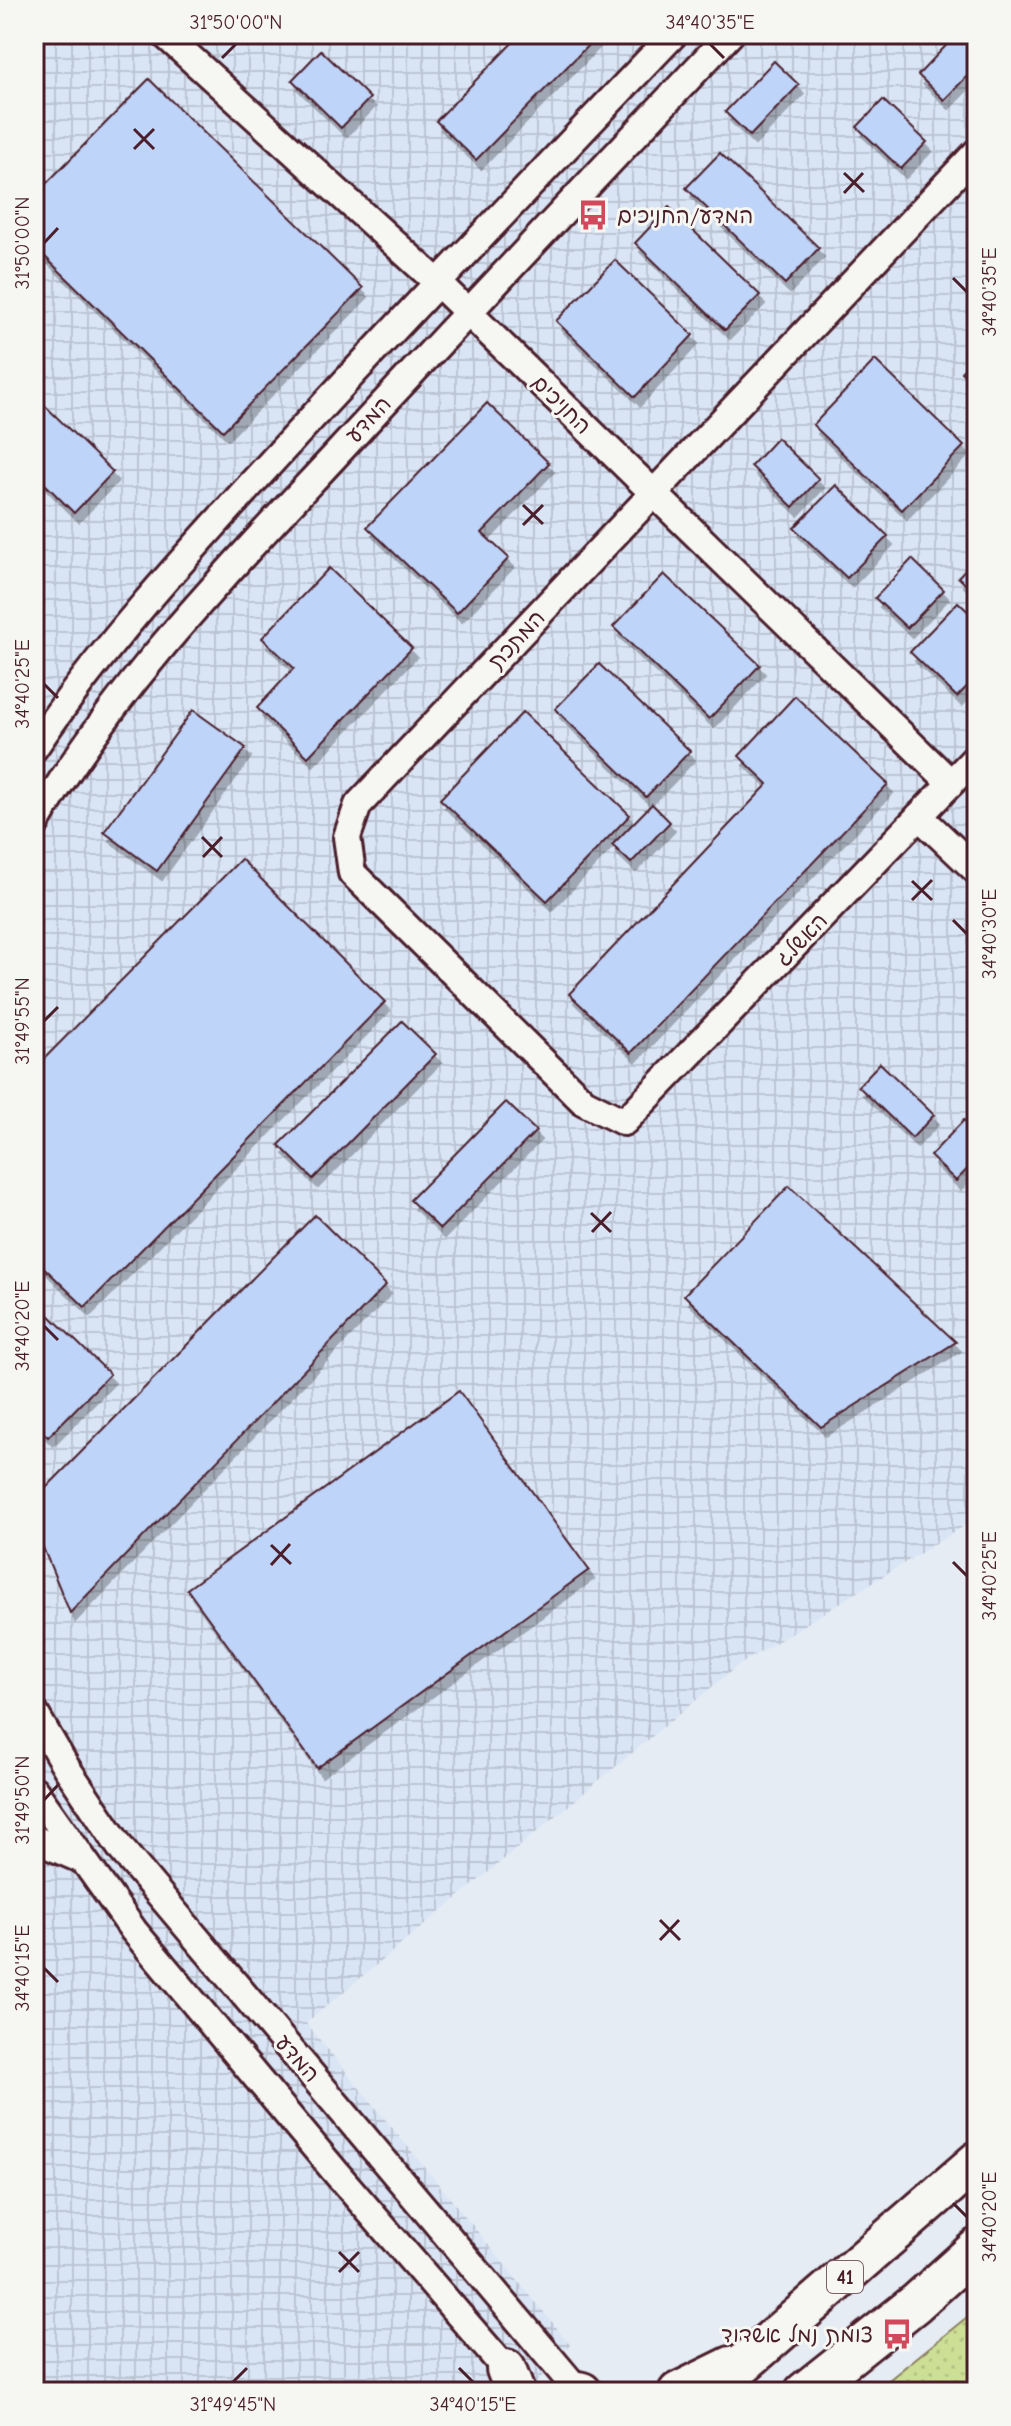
<svg xmlns="http://www.w3.org/2000/svg" width="1011" height="2426" font-family="'Comic Neue','Playpen Sans Hebrew',sans-serif">
	<defs>
		<pattern id="industrial-grid" width="8" height="8" patternUnits="userSpaceOnUse" patternTransform="scale(2)"><rect width="8" height="8" fill="#d9e5f5"/><path d="M0 4h8M4 0v8" fill="none" stroke="#bcc4d2"/></pattern>
		<pattern id="grass-dots" width="8" height="8" patternUnits="userSpaceOnUse" patternTransform="scale(2)"><rect width="8" height="8" fill="#ccdf94"/><path d="M2 2h.1M6 6h.1" fill="none" stroke="#b1bf80" stroke-width="1.8" stroke-linecap="round"/></pattern>
		<filter id="shadow"><feDropShadow dx="5" dy="9" stdDeviation="0" flood-color="#0004"/></filter>
	</defs>
	<rect width="100%" height="100%" fill="#e5ecf4"/>
	<filter id="ink" filterUnits="userSpaceOnUse"><feTurbulence type="fractalNoise" baseFrequency=".0125" numOctaves="2"/><feDisplacementMap in="SourceGraphic" scale="16" xChannelSelector="R" yChannelSelector="G"/><feConvolveMatrix kernelMatrix="1 2 1 2 8 2 1 2 1" color-interpolation-filters="sRGB"/></filter>
	<g filter="url(#ink)">
		<!-- industrial -->
		<polygon fill="url(#industrial-grid)" points="34,34 977,34 977,1518 736,1667 306,2023 570,2344 528,2392 34,2392"/>
		<!-- grass -->
		<polygon fill="url(#grass-dots)" stroke="#8b7f60" stroke-width="2" points="977,2309 977,2392 874,2392"/>
		<g fill="none" stroke-linecap="round" stroke-linejoin="round">
			<!-- stream -->
			<polyline stroke="#719099" stroke-width="7" points="948,2391 949,2392"/>
		</g>
		<!-- building -->
		<g fill="#bed4f8" stroke="#4a1f2b" stroke-width="2" filter="url(#shadow)">
			<polygon points="521,34 599,34 476,160 436,121"/>
			<polygon points="957,34 977,34 977,66 944,100 918,75"/>
			<polygon points="321,50 370,98 341,128 292,80"/>
			<polygon points="774,61 799,85 750,136 725,112"/>
			<polygon points="149,79 363,288 223,431 34,246 34,196"/>
			<polygon points="883,100 927,142 901,169 857,127"/>
			<polygon points="720,153 819,248 785,284 686,188"/>
			<polygon points="669,207 760,295 725,330 635,243"/>
			<polygon points="615,260 693,335 635,397 556,321"/>
			<polygon points="977,355 977,387 961,372"/>
			<polygon points="875,360 964,446 902,510 813,425"/>
			<polygon points="34,395 113,472 74,513 34,473"/>
			<polygon points="487,403 549,463 482,533 509,558 457,613 367,527"/>
			<polygon points="777,438 819,479 793,507 751,466"/>
			<polygon points="836,485 888,536 847,578 794,528"/>
			<polygon points="977,557 977,595 958,577"/>
			<polygon points="912,559 944,590 907,628 875,598"/>
			<polygon points="329,568 412,648 308,757 257,708 294,668 262,638"/>
			<polygon points="664,574 760,665 709,719 613,627"/>
			<polygon points="958,602 977,620 977,676 957,697 910,652"/>
			<polygon points="599,664 690,751 646,797 555,709"/>
			<polygon points="795,696 888,784 631,1053 569,994 768,784 739,756"/>
			<polygon points="193,710 246,748 157,871 104,832"/>
			<polygon points="523,712 630,815 547,901 440,799"/>
			<polygon points="652,804 670,822 631,863 612,845"/>
			<polygon points="241,859 385,1002 85,1307 36,1260 34,1262 34,1069"/>
			<polygon points="402,1021 436,1054 313,1179 279,1145"/>
			<polygon points="880,1063 934,1115 912,1138 858,1086"/>
			<polygon points="506,1102 536,1131 440,1229 410,1200"/>
			<polygon points="964,1120 977,1133 977,1159 956,1181 930,1156"/>
			<polygon points="789,1186 956,1342 821,1427 684,1295"/>
			<polygon points="315,1215 386,1285 70,1613 34,1526 34,1500"/>
			<polygon points="48,1314 110,1374 48,1437 34,1423 34,1327"/>
			<polygon points="459,1391 589,1570 317,1768 187,1589"/>
		</g>
		<g fill="none" stroke-linecap="round" stroke-linejoin="round">
			<!-- minor casing -->
			<g stroke="#4a1f2b" stroke-width="32">
				<g id="minor">
					<polyline points="164,34 437,282 951,783"/>
					<polyline points="977,152 358,805 347,837 352,873 584,1102 624,1122 977,756"/>
					<path d="M34,748C110,635 205,535 297,434C421,299 547,167 674,34"/>
					<polyline points="919,816 977,871"/>
					<path d="M34,826C113,689 226,573 334,457C465,315 597,175 730,34"/>
					<polyline points="34,1712 66,1767 122,1850 579,2392"/>
					<polyline points="34,1790 134,1931 338,2175 517,2382"/>
					<polyline points="34,1839 78,1858"/>
				</g>
			</g>
			<!-- highway casing -->
			<g stroke="#4a1f2b" stroke-width="44">
				<g id="highway">
					<polyline points="506,2369 515,2392"/>
					<polyline points="578,2391 582,2392"/>
					<polyline points="678,2392 731,2366"/>
					<polyline points="711,2392 977,2161"/>
					<polyline points="804,2392 916,2303 977,2248"/>
				</g>
			</g>
			<!-- minor -->
			<use href="#minor" stroke="#f6f6f2" stroke-width="26"/>
			<!-- highway -->
			<use href="#highway" stroke="#f6f6f2" stroke-width="38"/>
		</g>
	</g>
	<!-- ticks -->
	<path fill="none" stroke="#4a1f2b" stroke-width="3" d="M710,44L724,58M222,58L236,44M134,129L154,149M134,149L154,129M844,173L864,192M844,193L863,173M44,243L58,228M953,278L967,292M523,505L543,524M523,525L543,505M44,684L58,698M202,837L222,857M203,857L222,837M912,881L932,900M912,900L932,880M953,920L967,934M44,1021L58,1007M591,1213L611,1232M592,1232L611,1212M44,1326L58,1340M271,1545L291,1564M953,1562L967,1576M271,1565L290,1544M44,1800L58,1785M660,1920L680,1940M660,1940L679,1920M44,1968L58,1982M953,2203L967,2217M339,2252L359,2272M339,2272L359,2252M459,2368L473,2382M233,2382L247,2368"/>
	<!-- icons -->
	<defs>
		<g id="bus-bare" transform="scale(2.4)"><path d="M-5-6H5V4H4V6H2V4H-2V6H-4V4H-5ZM-3.5-4V0h7V-4ZM-3.5 1.2v1.5H-2V1.2ZM2 1.2v1.5H3.5V1.2Z" fill="#d1495b" stroke="#f6f6f2" stroke-width="2.5" paint-order="stroke"/></g>
	</defs>
	<g fill-rule="evenodd">
		<use href="#bus-bare" x="593" y="215"/>
		<use href="#bus-bare" x="897" y="2334"/>
	</g>
	<g text-anchor="middle" stroke-width="6" stroke-linejoin="round" paint-order="stroke">
		<!-- shield labels -->
		<rect fill="#f6f6f2" stroke="#7e6067" stroke-width="2" x="827" y="2261" width="36" height="32" rx="6"/>
		<g font-size="20" font-weight="bold" fill="#4a1f2b">
			<text x="845" y="2284">41</text>
		</g>
		<!-- poi labels -->
		<g font-size="22" fill="#4a1f2b" stroke="#f6f6f2" text-anchor="start">
			<text x="617" y="223">המדע/החניכים</text>
			<text x="873" y="2342" text-anchor="end">צומת נמל אשדוד</text>
		</g>
		<!-- street labels -->
		<g font-size="22" fill="#4a1f2b" stroke="#f6f6f2">
			<text transform="translate(562 404) rotate(45)" y="8">החניכים</text>
			<text transform="translate(368 419) rotate(-47)" y="8">המדע</text>
			<text transform="translate(516 639) rotate(-47)" y="8">המתכת</text>
			<text transform="translate(801 939) rotate(-46)" y="8">האשלג</text>
			<text transform="translate(298 2058) rotate(49)" y="8">המדע</text>
		</g>
	</g>
	<!-- margin -->
	<rect width="1011" height="2426" fill="none" stroke="#f6f6f2" stroke-width="88"/>
	<rect x="44" y="44" width="923" height="2338" fill="none" stroke="#4a1f2b" stroke-width="3"/>
	<g font-size="20" text-anchor="middle" fill="#4a1f2b">
		<text x="236" y="29">31°50'00"N</text>
		<text x="710" y="29">34°40'35"E</text>
		<text transform="translate(22 243) rotate(-90)" y="7">31°50'00"N</text>
		<text transform="translate(989 292) rotate(-90)" y="7">34°40'35"E</text>
		<text transform="translate(22 684) rotate(-90)" y="7">34°40'25"E</text>
		<text transform="translate(989 934) rotate(-90)" y="7">34°40'30"E</text>
		<text transform="translate(22 1021) rotate(-90)" y="7">31°49'55"N</text>
		<text transform="translate(22 1326) rotate(-90)" y="7">34°40'20"E</text>
		<text transform="translate(989 1576) rotate(-90)" y="7">34°40'25"E</text>
		<text transform="translate(22 1800) rotate(-90)" y="7">31°49'50"N</text>
		<text transform="translate(22 1968) rotate(-90)" y="7">34°40'15"E</text>
		<text transform="translate(989 2217) rotate(-90)" y="7">34°40'20"E</text>
		<text x="233" y="2411">31°49'45"N</text>
		<text x="473" y="2411">34°40'15"E</text>
	</g>
</svg>
